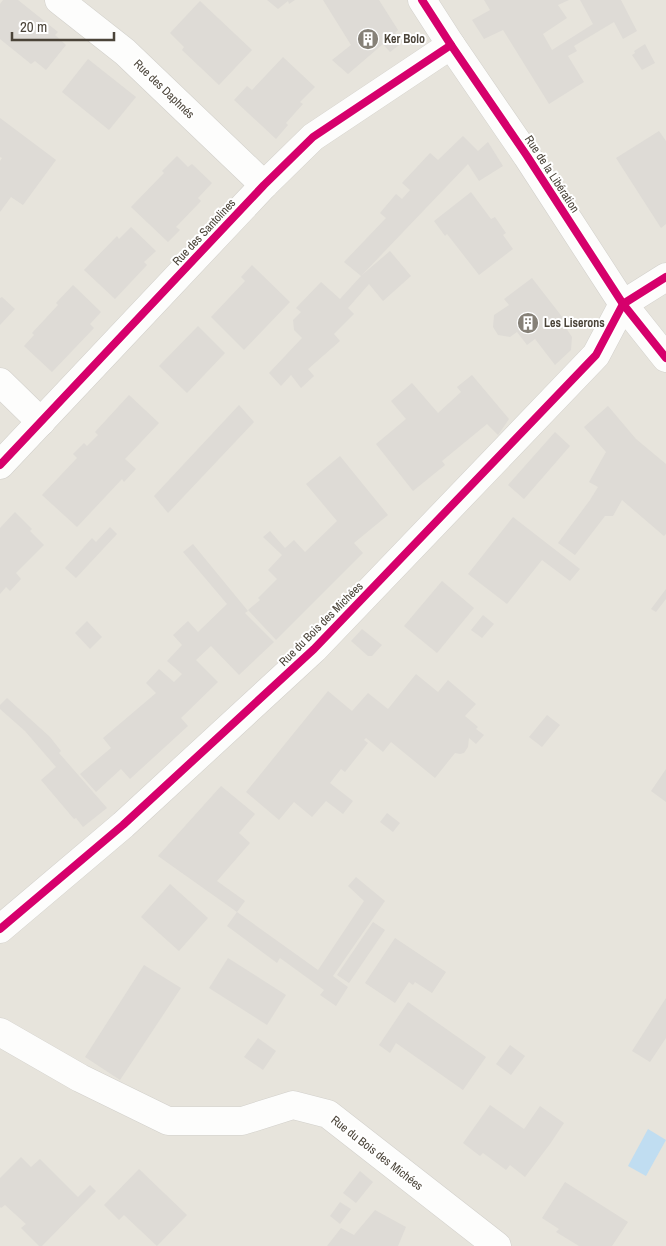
<svg xmlns="http://www.w3.org/2000/svg" width="666" height="1246" font-family="'Archivo Narrow',sans-serif">
	<rect width="100%" height="100%" fill="#f4f2ee"/>
	<!-- residential -->
	<rect fill="#e7e4dc" x="0" y="0" width="666" height="1246"/>
	<!-- water -->
	<polygon fill="#c0ddf1" points="648,1129 666,1140 646,1176 628,1166"/>
	<!-- building -->
	<g fill="#dedbd6">
		<polygon points="3,0 18,0 58,32 55,35 66,45 46,70 35,61 31,64 0,39 0,4"/>
		<polygon points="267,0 295,0 289,4 288,1 278,9"/>
		<polygon points="323,0 379,0 398,30 395,33 403,42 390,52 383,44 348,74 332,60 351,45"/>
		<polygon points="484,0 569,0 558,5 567,18 543,34 552,50 593,24 580,0 621,0 637,31 623,39 614,22 574,46 577,51 568,56 584,82 549,104 503,30 484,39 472,20 490,10"/>
		<polygon points="200,1 252,50 219,85 182,50 184,47 170,33"/>
		<polygon points="645,44 655,63 642,70 632,55 635,53 634,51"/>
		<polygon points="283,57 315,87 300,102 303,104 286,123 288,125 276,139 234,100 247,86 252,90"/>
		<polygon points="88,59 136,97 109,130 62,92"/>
		<polygon points="0,118 56,160 23,205 11,197 0,212 0,161 2,158 0,157"/>
		<polygon points="659,131 666,141 666,224 661,228 616,158"/>
		<polygon points="463,136 478,151 488,142 503,166 479,181 468,164 362,275 390,251 411,276 383,301 369,284 348,308 354,314 334,334 340,341 308,369 314,376 301,388 291,375 281,386 269,373 302,338 294,330 293,320 301,312 296,308 321,282 340,299 361,276 344,262 386,218 380,213 396,194 402,199 410,190 402,183 430,153 438,160"/>
		<polygon points="177,156 188,167 192,164 212,183 198,198 201,201 176,227 180,230 168,242 131,207 164,173 162,171"/>
		<polygon points="471,192 491,219 495,217 506,233 503,235 513,249 479,275 447,234 445,236 434,221"/>
		<polygon points="131,227 156,251 144,262 147,265 115,299 84,270 117,236 119,239"/>
		<polygon points="252,265 290,302 244,350 211,317 245,281 241,277"/>
		<polygon points="532,278 563,318 560,319 572,337 571,350 555,365 535,339 527,345 517,332 510,337 498,335 493,327 494,315 509,305 504,299"/>
		<polygon points="73,285 101,312 90,324 94,328 52,372 24,346 34,335 32,333 58,305 56,303"/>
		<polygon points="2,297 15,309 0,325 0,298"/>
		<polygon points="198,326 225,353 187,393 159,366"/>
		<polygon points="472,375 509,419 498,435 487,424 442,461 445,465 413,491 376,444 406,419 391,401 412,383 438,413 461,392 457,387"/>
		<polygon points="129,395 159,423 125,459 136,469 124,482 122,479 77,527 42,495 77,458 73,454 84,443 87,446 98,435 95,432"/>
		<polygon points="239,405 254,422 168,513 154,496"/>
		<polygon points="608,406 636,439 666,464 666,534 664,536 622,500 613,516 605,516 575,555 558,543 590,500 598,487 589,482 606,452 584,427"/>
		<polygon points="555,432 570,446 524,499 508,485"/>
		<polygon points="340,456 388,515 354,543 363,553 276,640 248,610 260,600 258,598 277,579 268,570 282,555 263,537 270,531 285,548 294,540 305,552 337,521 306,484"/>
		<polygon points="15,512 32,529 30,531 44,545 16,573 21,579 10,591 6,587 0,594 0,528"/>
		<polygon points="513,517 580,569 570,581 542,560 507,604 468,574"/>
		<polygon points="110,527 117,534 76,578 65,568 92,538 96,542"/>
		<polygon points="193,544 248,611 245,613 274,642 239,675 211,646 196,660 218,682 181,718 188,726 130,779 121,769 96,792 80,774 111,748 103,738 156,693 146,683 159,669 174,682 182,674 167,661 182,645 173,635 188,621 198,632 227,604 183,552"/>
		<polygon points="442,581 474,608 437,653 404,626"/>
		<polygon points="666,589 666,599 656,612 651,609"/>
		<polygon points="483,615 494,624 482,638 471,630"/>
		<polygon points="87,621 102,637 90,649 75,633"/>
		<polygon points="362,629 382,645 372,656 368,656 351,641"/>
		<polygon points="416,674 438,692 448,680 476,704 465,716 478,727 476,729 484,735 476,744 469,738 468,747 464,753 460,754 455,753 435,778 391,742 383,752 366,738 364,740 368,743 345,772 341,769 330,783 353,801 343,814 326,801 312,817 294,802 279,820 246,792 328,691 352,711 368,693 388,709"/>
		<polygon points="7,698 50,737 61,751 59,753 107,808 83,827 76,818 74,819 41,780 56,767 25,731 0,709 0,705"/>
		<polygon points="547,715 560,725 542,747 529,737"/>
		<polygon points="666,769 666,802 651,791"/>
		<polygon points="221,786 255,814 239,833 250,843 217,881 245,901 237,912 158,856"/>
		<polygon points="387,813 400,823 393,832 380,822"/>
		<polygon points="356,877 385,901 333,976 348,987 336,1006 320,995 324,990 280,958 277,963 227,926 237,912 318,970 364,901 348,886"/>
		<polygon points="170,884 208,918 179,951 141,917"/>
		<polygon points="373,922 385,930 349,983 337,975"/>
		<polygon points="395,938 446,972 432,993 415,982 413,985 409,982 395,1003 365,983"/>
		<polygon points="228,958 286,995 267,1025 209,988"/>
		<polygon points="144,965 181,988 120,1080 85,1057"/>
		<polygon points="666,998 666,1038 650,1062 632,1051"/>
		<polygon points="408,1002 486,1057 463,1090 396,1043 390,1053 379,1045"/>
		<polygon points="258,1038 276,1051 263,1070 244,1057"/>
		<polygon points="510,1045 525,1056 511,1075 496,1064"/>
		<polygon points="490,1105 524,1129 540,1106 564,1123 550,1144 525,1177 510,1165 506,1170 483,1153 480,1156 463,1143"/>
		<polygon points="21,1157 31,1167 40,1159 78,1197 90,1185 96,1191 42,1246 39,1246 21,1228 26,1224 5,1205 1,1208 0,1207 0,1178"/>
		<polygon points="139,1169 187,1215 157,1246 124,1215 119,1220 104,1205"/>
		<polygon points="360,1171 373,1182 356,1203 343,1193"/>
		<polygon points="565,1182 628,1222 612,1246 579,1246 556,1232 559,1229 542,1218"/>
		<polygon points="340,1202 351,1209 340,1224 330,1216"/>
		<polygon points="375,1210 406,1227 398,1246 327,1246 341,1228 354,1235"/>
	</g>
	<g fill="none" stroke-linecap="round" stroke-linejoin="round">
		<!-- minor casing -->
		<g stroke="#d2d0cb" stroke-width="29">
			<g id="minor">
				<polyline points="59,0 125,52 264,185"/>
				<polyline points="0,382 41,422"/>
				<polyline points="0,465 264,185 313,137 451,45"/>
				<polyline points="0,929 123,825 314,649 596,355 623,304 666,277"/>
				<polyline points="0,1032 80,1078 168,1121 242,1121 293,1105 328,1114 497,1246"/>
			</g>
		</g>
		<!-- tertiary casing -->
		<g stroke="#d2d0cb" stroke-width="29">
			<polyline id="tertiary" points="422,0 451,45 527,156 623,304 666,358"/>
		</g>
		<!-- minor -->
		<use href="#minor" stroke="#fdfdfc" stroke-width="28"/>
		<!-- tertiary -->
		<use href="#tertiary" stroke="#fdfdfc" stroke-width="28"/>
		<!-- cycleway casing -->
		<g stroke="#fff" stroke-width="11">
			<g id="cycleway">
				<polyline points="422,0 451,45 527,156 623,304 666,358"/>
				<polyline points="0,465 264,185 313,137 451,45"/>
				<polyline points="0,929 123,825 314,649 596,355 623,304 666,277"/>
			</g>
		</g>
		<!-- cycleway -->
		<use href="#cycleway" stroke="#d6006c" stroke-width="8"/>
	</g>
	<!-- icons -->
	<defs>
		<g id="building-disc" transform="scale(1.125)"><circle r="9.5" fill="#868178" stroke="#fff"/><path d="M-4-6H4V6H1V3H-1V6H-4ZM-2.5-4.3h1.7v1.8h-1.7ZM.8-4.3h1.7v1.8H.8ZM-2.5-1h1.7V.8h-1.7ZM.8-1h1.7V.8H.8Z" fill="#fff"/></g>
	</defs>
	<g fill-rule="evenodd">
		<use href="#building-disc" x="368" y="39"/>
		<use href="#building-disc" x="528" y="323"/>
	</g>
	<g text-anchor="middle" stroke-width="4" stroke-linejoin="round" paint-order="stroke">
		<!-- poi labels -->
		<g font-size="12" font-weight="bold" fill="#4b4439" stroke="#fff" text-anchor="start">
			<text x="384" y="43">Ker Bolo</text>
			<text x="544" y="327">Les Liserons</text>
		</g>
		<!-- street labels -->
		<g font-size="12" fill="#4b4439" stroke="#fff">
			<text transform="translate(164 89) rotate(44)" y="4">Rue des Daphnés</text>
			<text transform="translate(552 174) rotate(57)" y="4">Rue de la Libération</text>
			<text transform="translate(204 232) rotate(-47)" y="4">Rue des Santolines</text>
			<text transform="translate(321 624) rotate(-45)" y="4">Rue du Bois des Michées</text>
			<text transform="translate(377 1153) rotate(38)" y="4">Rue du Bois des Michées</text>
		</g>
	</g>
	<!-- scale -->
	<path d="M12 32v8h102v-8" fill="none" stroke="#4b4439" stroke-width="2.5"/>
	<text x="20" y="32" font-size="15" fill="#4b4439" stroke="#ffffff" stroke-width="4" paint-order="stroke">20 m</text>
</svg>
